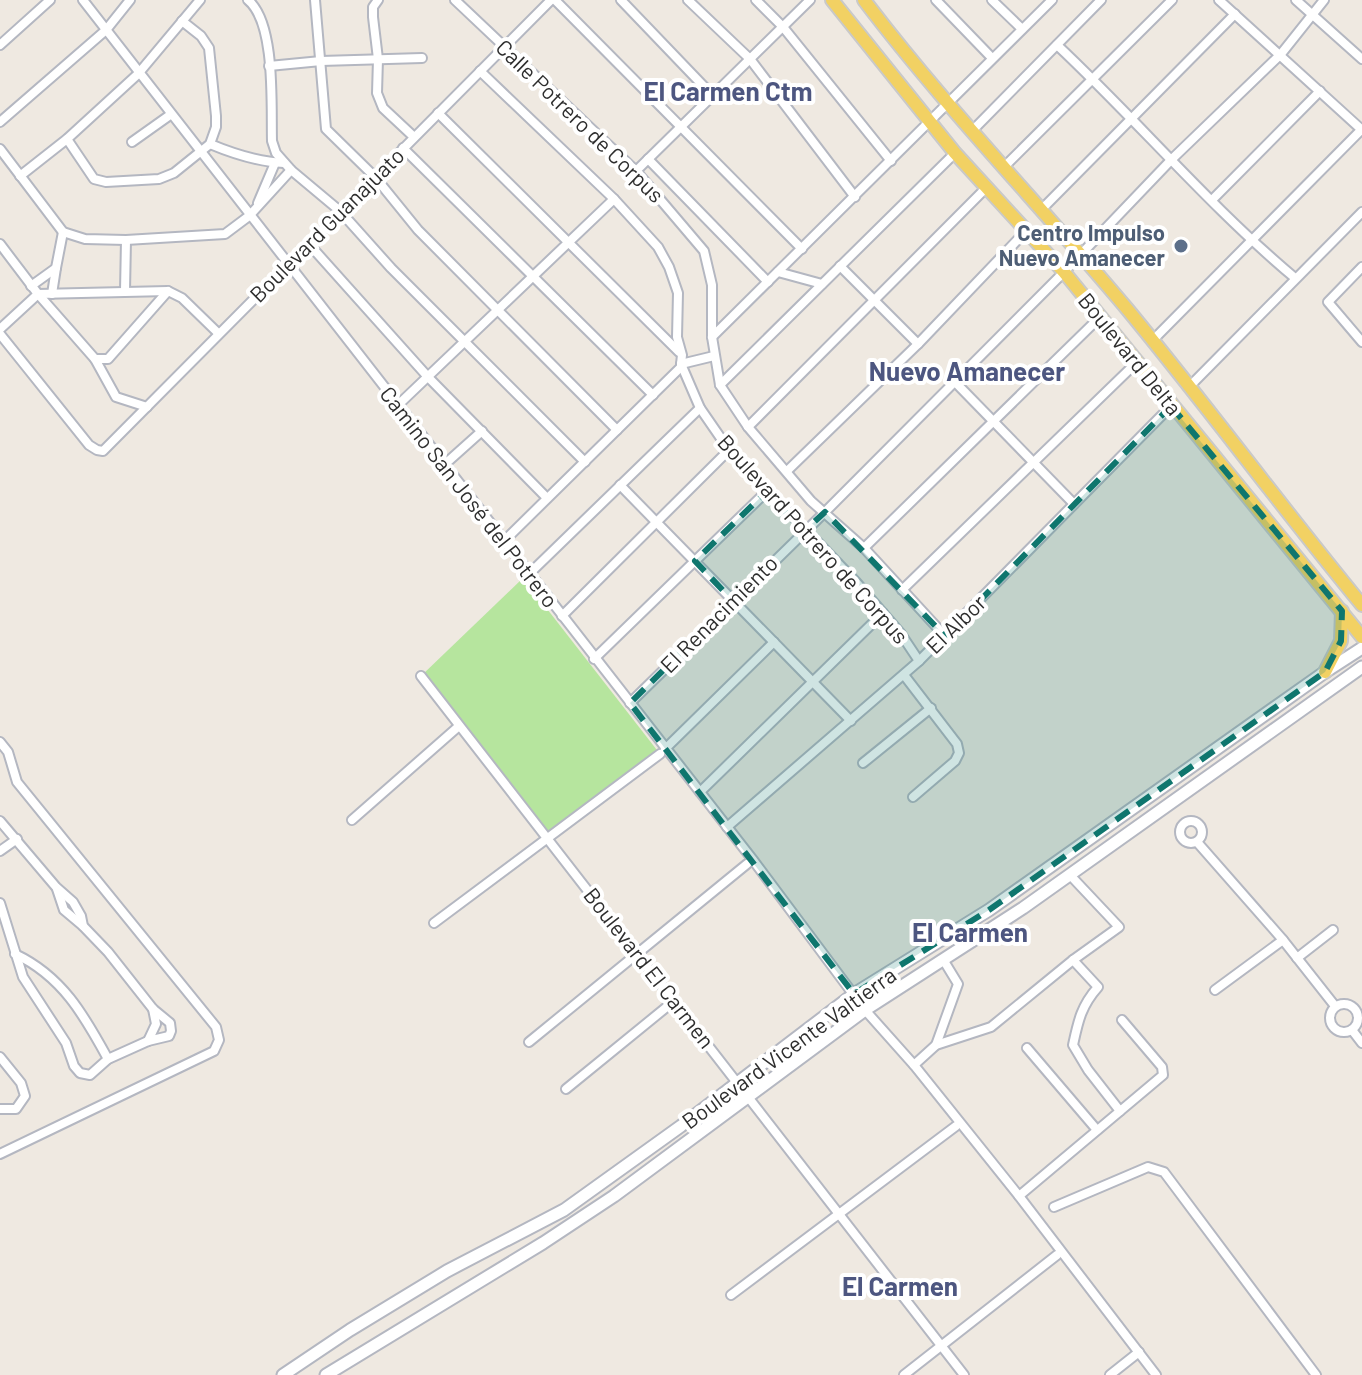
<svg xmlns="http://www.w3.org/2000/svg" width="1362" height="1375" font-family="Barlow,sans-serif">
	<rect width="100%" height="100%" fill="#efe9e1"/>
	<!-- green -->
	<polygon fill="#b6e59e" points="523,578 660,754 546,839 421,676"/>
	<g fill="none" stroke-linecap="round" stroke-linejoin="round">
		<!-- minor casing -->
		<g stroke="#b4b7c1" stroke-width="12">
			<g id="minor">
				<polyline points="83,0 753,860 865,1010 914,1065 1019,1196 1156,1375"/>
				<path d="M248,0C276,23 271,106 272,141L276,153L291,170L340,211L391,268L585,462"/>
				<polyline points="315,0 326,129 375,177 418,230 617,430"/>
				<polyline points="378,0 373,7 373,17 378,59 377,93 383,108 414,137"/>
				<polyline points="455,0 636,171 704,251 712,285 712,337 720,385 748,427 811,501 864,548 945,636"/>
				<polyline points="555,0 802,249"/>
				<polyline points="621,0 713,96"/>
				<polyline points="688,0 750,59 855,197"/>
				<polyline points="756,0 783,27 891,161"/>
				<polyline points="936,0 992,58"/>
				<polyline points="992,0 1022,29"/>
				<polyline points="1219,0 1362,130"/>
				<polyline points="1296,0 1362,59"/>
				<polyline points="0,45 50,0"/>
				<path d="M1057,45C1138,121 1210,207 1295,278"/>
				<polyline points="269,66 321,61 422,58"/>
				<polyline points="480,71 614,199 658,247 669,267 678,293 677,337 682,355 681,364 700,408 729,450 856,582 901,634 919,661"/>
				<polyline points="438,113 679,352"/>
				<polyline points="0,122 106,30 130,0"/>
				<polyline points="971,132 1101,0"/>
				<polyline points="67,139 94,179 106,182 159,179 174,173 210,144 216,127 216,116 209,48 201,36 182,21"/>
				<polyline points="132,142 170,115"/>
				<path d="M210,144C234,154 258,162 284,163"/>
				<polyline points="403,148 653,395"/>
				<polyline points="0,149 63,232 85,239 126,240 225,234 249,216 291,170"/>
				<polyline points="648,159 768,282"/>
				<polyline points="1003,168 1172,0"/>
				<polyline points="636,171 810,0"/>
				<polyline points="20,176 67,139 138,74 200,0"/>
				<polyline points="1212,200 1320,91"/>
				<polyline points="258,203 275,163"/>
				<polyline points="1041,210 1235,14"/>
				<polyline points="308,243 428,377 547,498"/>
				<polyline points="0,244 38,294 95,359 108,359 168,291"/>
				<polyline points="840,266 918,344"/>
				<polyline points="1362,267 1328,302 1362,342"/>
				<polyline points="778,272 822,284"/>
				<polyline points="31,286 56,268 63,232"/>
				<polyline points="125,291 126,240"/>
				<polyline points="52,294 56,268"/>
				<polyline points="0,329 38,294 168,291 182,298 218,333"/>
				<polyline points="0,334 89,445 97,450 103,451 551,0"/>
				<polyline points="712,337 1052,0"/>
				<polyline points="1152,341 1362,129"/>
				<polyline points="95,359 116,397 147,407"/>
				<polyline points="681,364 714,356"/>
				<polyline points="954,381 1074,504"/>
				<polyline points="720,385 955,153"/>
				<polyline points="1190,386 1362,212"/>
				<polyline points="397,406 614,199"/>
				<polyline points="748,427 986,188"/>
				<polyline points="444,465 482,431"/>
				<polyline points="787,471 918,344 1026,231"/>
				<polyline points="620,485 851,721"/>
				<polyline points="504,541 681,367"/>
				<polyline points="864,548 1100,317"/>
				<polyline points="529,574 700,408"/>
				<polyline points="902,590 1136,363"/>
				<polyline points="562,616 729,450"/>
				<polyline points="594,659 766,492"/>
				<polyline points="904,675 957,744 959,753 955,761 913,797"/>
				<polyline points="421,676 964,1375"/>
				<polyline points="630,703 825,512 1064,272 1172,159 1281,54 1324,0"/>
				<polyline points="0,742 8,752 17,782 216,1027 219,1040 214,1051 0,1154"/>
				<polyline points="665,749 774,642"/>
				<polyline points="863,763 931,708"/>
				<polyline points="700,792 883,613"/>
				<polyline points="352,820 459,726"/>
				<polyline points="0,821 56,887 73,902 81,916 83,926 108,952 153,1009 170,1023 171,1031 169,1036 148,1041 108,1059 90,1075 80,1073 74,1066 66,1043 23,977 0,903"/>
				<circle cx="1191" cy="832" r="11"/>
				<polyline points="727,827 919,661 1171,406"/>
				<polyline points="1197,842 1283,940 1335,1006"/>
				<polyline points="0,851 17,839"/>
				<polyline points="57,889 64,910 83,926"/>
				<polyline points="434,923 660,754"/>
				<path d="M15,954C62,976 84,1015 108,1059"/>
				<polyline points="1297,958 1333,930"/>
				<path d="M1073,960L1098,987C1081,1006 1078,1022 1073,1045L1088,1070L1120,1111"/>
				<polyline points="1215,990 1283,940"/>
				<circle cx="1344" cy="1018" r="14"/>
				<polyline points="1352,1030 1362,1043"/>
				<polyline points="148,1041 156,1024 153,1009"/>
				<polyline points="529,1042 747,864"/>
				<polyline points="936,1045 958,984 944,961"/>
				<polyline points="1027,1048 1097,1130"/>
				<polyline points="0,1057 21,1083 25,1096 16,1109 0,1109"/>
				<polyline points="914,1065 936,1045 991,1027 1073,960 1119,927 1070,875"/>
				<polyline points="566,1089 674,1001"/>
				<polyline points="1019,1196 1163,1075 1162,1067 1122,1020"/>
				<polyline points="1054,1207 1148,1167 1164,1172 1316,1375"/>
				<polyline points="731,1295 956,1126"/>
				<polyline points="904,1375 1057,1255"/>
				<polyline points="1110,1375 1139,1352"/>
			</g>
		</g>
		<!-- secondary casing -->
		<g stroke="#b4b7c1" stroke-width="15">
			<g id="secondary">
				<polyline points="283,1375 350,1330 447,1271 564,1210 681,1126 854,994 989,910 1325,672 1362,648"/>
				<polyline points="326,1375 543,1243 614,1196 865,1010 1023,908 1362,667"/>
			</g>
		</g>
		<!-- primary casing -->
		<g stroke="#c9c9c9" stroke-width="16">
			<g id="primary">
				<polyline points="832,0 955,153 1064,272 1362,637"/>
				<path d="M864,0C946,108 1041,206 1128,310C1208,407 1282,508 1362,605"/>
				<polyline points="1325,672 1341,641 1342,611"/>
			</g>
		</g>
		<!-- minor -->
		<use href="#minor" stroke="#fff" stroke-width="8"/>
		<!-- secondary -->
		<use href="#secondary" stroke="#fff" stroke-width="11"/>
		<!-- primary -->
		<use href="#primary" stroke="#f2d163" stroke-width="12"/>
	</g>
	<!-- marked area -->
	<path fill="#0f766e" fill-opacity="0.2" stroke="#0f766e" stroke-width="6" stroke-dasharray="16 10" stroke-linejoin="round" d="M1171,406L1342,611L1341,641L1325,672L989,910L854,994L630,703L733,601L695,561L766,492L804,531L825,512L945,636Z"/>
	<!-- markers -->
	<circle fill="#5c6f8a" stroke="#fff" stroke-width="3" cx="1181" cy="246" r="8"/>
	<g text-anchor="middle" stroke-width="8" stroke-linejoin="round" paint-order="stroke">
		<!-- street labels -->
		<g font-size="22" fill="#2e2e2e" stroke="#fff">
			<text transform="translate(580 121) rotate(44)" y="8">Calle Potrero de Corpus</text>
			<text transform="translate(327 225) rotate(-45)" y="8">Boulevard Guanajuato</text>
			<text transform="translate(1130 354) rotate(51)" y="8">Boulevard Delta</text>
			<text transform="translate(469 497) rotate(52)" y="8">Camino San José del Potrero</text>
			<text transform="translate(813 539) rotate(48)" y="8">Boulevard Potrero de Corpus</text>
			<text transform="translate(719 614) rotate(-45)" y="8">El Renacimiento</text>
			<text transform="translate(956 624) rotate(-44)" y="8">El Albor</text>
			<text transform="translate(649 968) rotate(52)" y="8">Boulevard El Carmen</text>
			<text transform="translate(789 1048) rotate(-36)" y="8">Boulevard Vicente Valtierra</text>
		</g>
		<!-- service labels -->
		<g font-size="22" font-weight="bold" fill="#4e5e75" stroke="#fff" text-anchor="end">
			<text x="1165" y="241">Centro Impulso<tspan x="1165" dy="25">Nuevo Amanecer</tspan></text>
		</g>
		<!-- quarter labels -->
		<g font-size="26" font-weight="bold" fill="#4d5680" stroke="#fff">
			<text x="728" y="101">El Carmen Ctm</text>
			<text x="967" y="381">Nuevo Amanecer</text>
			<text x="970" y="942">El Carmen</text>
			<text x="900" y="1296">El Carmen</text>
		</g>
	</g>
</svg>
